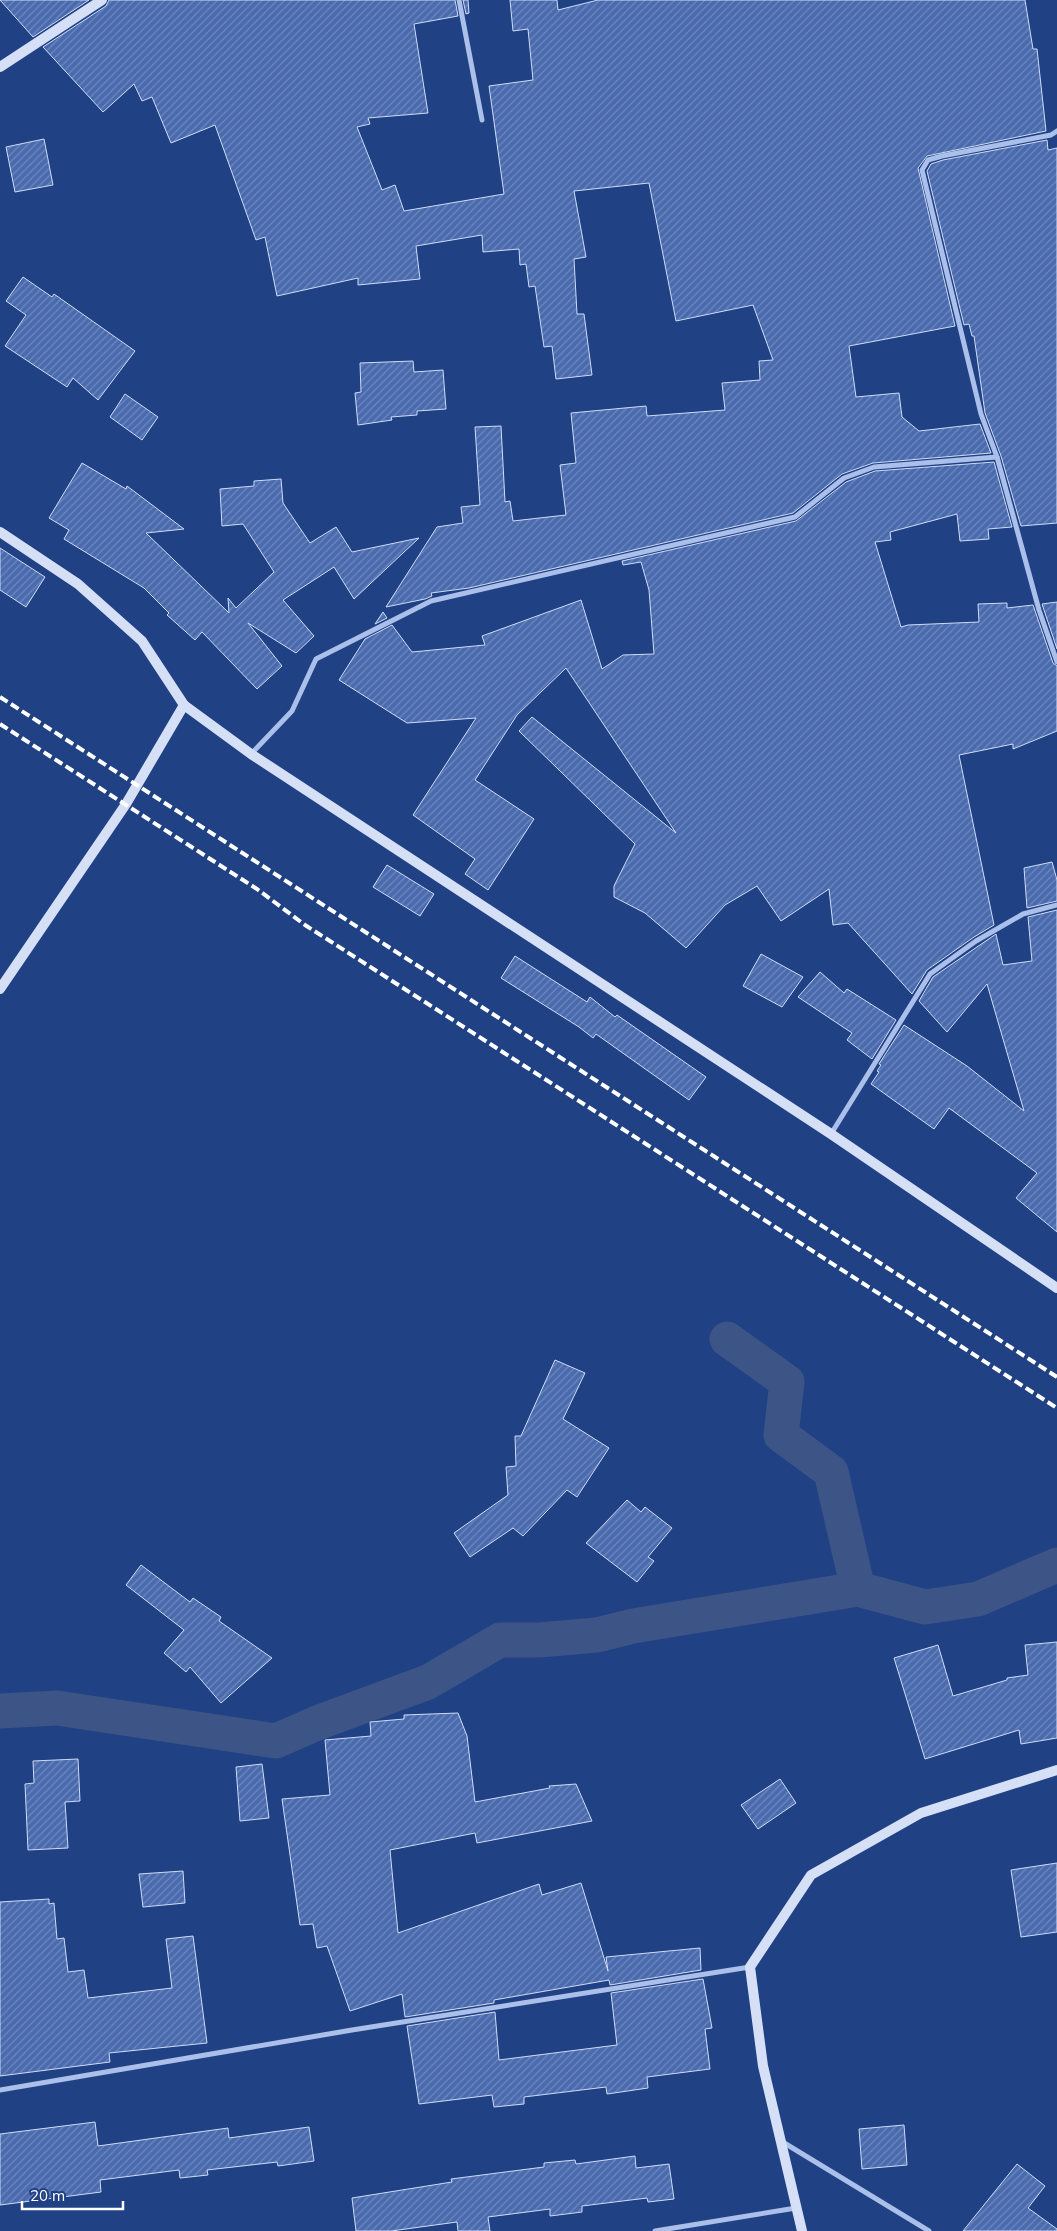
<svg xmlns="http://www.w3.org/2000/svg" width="1057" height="2231" font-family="Mulish,sans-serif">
	<defs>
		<pattern id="building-hatch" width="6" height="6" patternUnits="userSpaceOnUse" patternTransform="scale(1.25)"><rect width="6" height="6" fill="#4a6aae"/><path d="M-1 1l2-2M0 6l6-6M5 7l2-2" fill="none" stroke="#6e88be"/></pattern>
	</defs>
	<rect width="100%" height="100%" fill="#214185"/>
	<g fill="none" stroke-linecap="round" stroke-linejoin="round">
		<!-- canal -->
		<g stroke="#3d5487" stroke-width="35">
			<polyline points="727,1339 787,1382 781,1435 831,1472 858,1589"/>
			<polyline points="0,1711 57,1708 276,1741 317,1723 428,1682 500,1640 539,1640 597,1635 633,1626 858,1589 925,1607 978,1599 1057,1565"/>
		</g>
	</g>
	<!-- building -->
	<g fill="url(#building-hatch)" stroke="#cedcf7">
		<polygon points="0,0 89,0 33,37"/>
		<polygon points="109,0 455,0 458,16 414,24 428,113 368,118 370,124 357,127 382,190 395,185 404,211 504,194 489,86 533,80 528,29 513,31 510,0 557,0 558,10 598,0 1025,0 1033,49 1037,49 1046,131 927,156 918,168 955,326 849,346 856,397 899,393 902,417 919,431 980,424 991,453 873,463 842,474 793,513 469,588 431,593 432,596 425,599 386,607 437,527 463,523 461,507 480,505 475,427 501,426 505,502 510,501 513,521 566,515 560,465 576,463 571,413 646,406 647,416 725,410 722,383 760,380 759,361 773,360 753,305 676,321 649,183 574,191 586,257 574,259 577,314 584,314 592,375 556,379 552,346 544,347 535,286 529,287 526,264 520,265 519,249 483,252 482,235 416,246 420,279 358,285 358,278 277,296 265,237 256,240 215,125 171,143 152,97 142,101 134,84 103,112 43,47 106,6"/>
		<polygon points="463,0 468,0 469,13 466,14"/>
		<polygon points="44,139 53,185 15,192 6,147"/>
		<polygon points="1047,140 1048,150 1057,148 1057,523 1021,526 1001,456 985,413 974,336 972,336 969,324 964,325 927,171 931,164 943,160"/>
		<polygon points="23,277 52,297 54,294 135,351 98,400 73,378 67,387 5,346 26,315 6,301"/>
		<polygon points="413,361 414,372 443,370 446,409 417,411 417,415 391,417 392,420 358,425 355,393 361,392 360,363"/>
		<polygon points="125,394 158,417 142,440 110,417"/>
		<polygon points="994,462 1012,527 988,529 989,539 960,541 957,514 890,532 891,540 875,542 901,627 908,625 979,622 978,604 1007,603 1007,608 1033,605 1053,663 1057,666 1057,731 1013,749 1013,744 959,755 994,925 974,937 927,970 912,994 848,923 833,925 829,889 781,921 757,886 725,905 686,948 645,913 614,897 614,886 635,844 519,731 532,717 676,833 566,668 517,715 475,780 534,819 488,890 465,874 475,859 413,815 476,718 407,723 339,680 365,639 392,625 412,652 485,645 482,636 581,600 602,669 623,655 654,654 649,590 641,562 623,565 622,561 796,521 846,482 875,471"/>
		<polygon points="82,463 126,489 127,486 184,529 146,533 229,613 228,598 236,608 274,572 243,524 222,526 220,489 254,486 254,481 281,479 283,503 310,543 336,527 352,552 419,538 354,599 334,567 283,600 314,636 296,653 248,623 282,666 257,689 202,632 195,640 167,615 169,613 144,588 64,539 69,530 49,518"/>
		<polygon points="0,548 45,577 26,607 0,590"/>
		<polygon points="1057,602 1057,649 1042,604"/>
		<polygon points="383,612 387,618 375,624"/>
		<polygon points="1052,862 1057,880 1057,901 1027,908 1024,868"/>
		<polygon points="387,865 434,894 420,916 373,887"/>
		<polygon points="1057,910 1057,1232 1016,1198 1037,1173 949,1108 934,1129 871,1084 879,1072 877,1071 881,1065 879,1064 904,1025 967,1066 1024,1111 987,984 947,1032 919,1001 933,977 996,934 1003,965 1032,961 1028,917"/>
		<polygon points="761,954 803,977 782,1007 743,986"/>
		<polygon points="515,956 587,1002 590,997 615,1017 617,1015 706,1077 689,1100 596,1034 593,1038 579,1027 501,978"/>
		<polygon points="820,972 844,993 847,989 896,1020 872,1059 847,1040 852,1033 798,997"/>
		<polygon points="555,1360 585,1373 563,1419 609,1448 577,1497 567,1490 523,1536 513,1528 470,1557 454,1533 508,1495 506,1467 516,1466 515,1436 521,1436"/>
		<polygon points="627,1500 641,1512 645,1507 672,1528 648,1557 654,1561 637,1582 586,1543"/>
		<polygon points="141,1565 190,1602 193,1598 221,1617 219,1621 272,1658 221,1703 190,1667 186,1672 164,1653 184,1630 126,1585"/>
		<polygon points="1057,1642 1057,1738 1021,1744 1019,1730 925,1759 894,1658 938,1645 953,1696 1007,1680 1007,1678 1028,1675 1025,1645"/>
		<polygon points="458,1713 467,1736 475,1802 550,1788 549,1786 576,1784 592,1821 477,1843 475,1833 390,1850 398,1933 539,1884 542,1895 581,1883 608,1971 606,1957 700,1948 701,1970 610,1985 609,1980 494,2000 494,2003 405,2017 402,1994 350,2011 327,1946 317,1948 313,1924 300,1925 282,1799 330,1795 325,1740 371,1736 370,1722 404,1719 404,1715"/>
		<polygon points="78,1759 80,1801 65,1802 68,1848 28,1850 25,1784 34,1783 33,1761"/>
		<polygon points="262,1764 269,1818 240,1821 236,1767"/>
		<polygon points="780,1779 796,1803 758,1829 741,1805"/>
		<polygon points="1057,1863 1057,1932 1021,1937 1011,1870"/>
		<polygon points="183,1871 185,1903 143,1907 139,1874"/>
		<polygon points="49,1899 49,1904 54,1903 57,1939 64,1938 68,1972 84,1970 88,1998 172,1988 166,1939 193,1936 207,2043 109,2053 110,2062 0,2076 0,1902"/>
		<polygon points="703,1979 712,2028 705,2029 710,2069 647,2077 648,2088 607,2094 606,2087 524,2097 524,2104 494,2107 492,2095 419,2104 407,2026 495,2012 499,2060 617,2045 611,1993"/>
		<polygon points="95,2122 98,2146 228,2128 229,2138 309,2127 314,2161 278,2166 277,2162 207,2170 208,2175 180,2178 179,2170 100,2180 101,2192 0,2205 0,2134"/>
		<polygon points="904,2125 907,2165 862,2169 859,2129"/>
		<polygon points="635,2156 636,2168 669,2164 674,2199 648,2202 647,2198 582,2206 582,2212 550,2216 550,2209 488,2217 490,2231 458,2231 457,2222 391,2231 356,2231 352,2198 452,2182 451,2179 544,2167 544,2163 575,2160 576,2164"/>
		<polygon points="1017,2164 1045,2186 1028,2208 1057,2229 1057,2231 963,2231"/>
	</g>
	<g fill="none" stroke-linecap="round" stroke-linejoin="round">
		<!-- street -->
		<g stroke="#aabfe9" stroke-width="5">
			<polyline points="459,0 482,120"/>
			<polyline points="1057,131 1051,135 942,156 928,160 922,170 981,414 997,457 1039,610 1057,662"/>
			<polyline points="251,754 292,711 316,659 431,601 795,517 844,478 874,467 997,457"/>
			<polyline points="831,1134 930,974 976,941 1023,914 1057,905"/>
			<polyline points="0,2090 352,2030 750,1967"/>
			<polyline points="781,2141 929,2231"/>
			<polyline points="655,2231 796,2208"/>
		</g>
		<!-- secondary -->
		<g stroke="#d5e0f7" stroke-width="10">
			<polyline points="0,67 102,0"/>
			<polyline points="0,532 78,584 142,641 184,705 126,804 0,989"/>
			<polyline points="184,705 251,754 831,1134 1057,1288"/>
			<polyline points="802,2231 763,2066 750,1967 811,1875 921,1813 1057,1770"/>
		</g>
		<!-- rail -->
		<g stroke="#fff" stroke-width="4" stroke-dasharray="9 4" stroke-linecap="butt">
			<polyline points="0,697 1057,1377"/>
			<polyline points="0,724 257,889 305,925 1057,1408"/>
		</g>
	</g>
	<!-- scale -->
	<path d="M22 2201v8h101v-8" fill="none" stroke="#ffffff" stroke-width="2.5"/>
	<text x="30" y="2201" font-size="15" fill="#ffffff" stroke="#214185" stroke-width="4" paint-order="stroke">20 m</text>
</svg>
